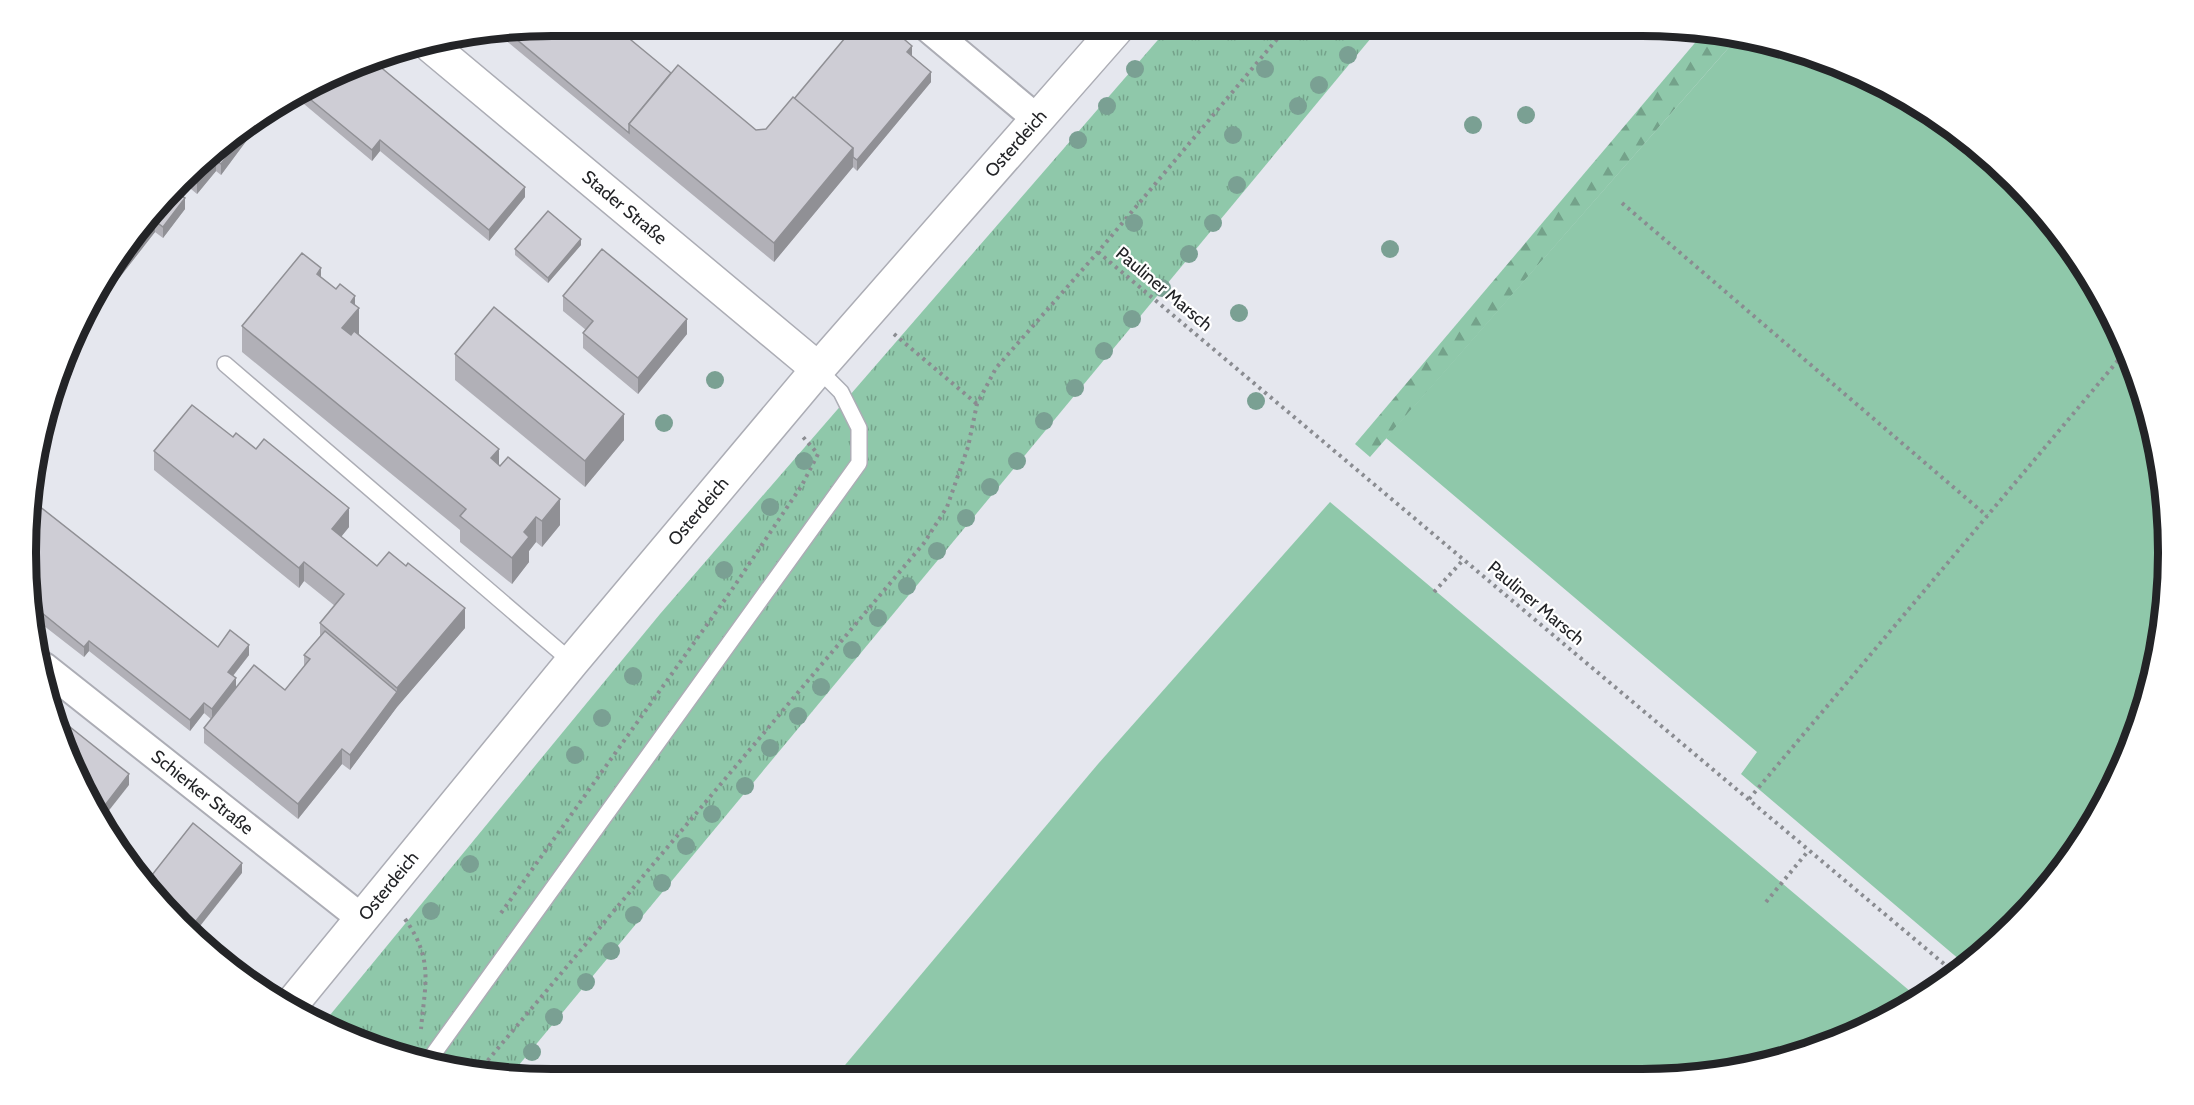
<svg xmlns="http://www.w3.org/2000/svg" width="2194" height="1105" font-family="Cabin,sans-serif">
	<defs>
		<pattern id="grass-tufts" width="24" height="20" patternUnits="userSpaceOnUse" patternTransform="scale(1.5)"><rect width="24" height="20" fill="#8fc8aa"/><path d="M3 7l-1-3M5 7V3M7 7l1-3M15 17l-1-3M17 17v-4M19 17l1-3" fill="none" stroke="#74a28a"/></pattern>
		<pattern id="forest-firs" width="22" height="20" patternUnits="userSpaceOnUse" patternTransform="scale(1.5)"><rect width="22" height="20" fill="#8fc8aa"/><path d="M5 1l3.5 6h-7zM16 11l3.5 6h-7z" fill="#74a28a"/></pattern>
	</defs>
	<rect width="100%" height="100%" fill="#e5e7ee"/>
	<!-- grass -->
	<polygon fill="url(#grass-tufts)" points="1170,26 1381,26 509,1077 416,1062 321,1026 660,614"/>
	<!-- forest -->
	<polygon fill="url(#forest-firs)" points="1705,31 1738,37 1370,457 1355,444"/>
	<!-- green -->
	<g fill="#8fc8aa">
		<polygon points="1738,37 1778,43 1874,80 1962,134 2037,205 2098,289 2140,383 2164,483 2167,587 2151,689 2114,785 2038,900 1967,966 1741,774 1757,752 1386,438"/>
		<polygon points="1330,502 1917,997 1843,1040 1711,1075 835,1077 1098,764"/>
	</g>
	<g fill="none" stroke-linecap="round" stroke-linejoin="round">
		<!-- lane casing -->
		<g stroke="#acadb5" stroke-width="18">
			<g id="lane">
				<polyline points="225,364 572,662"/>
				<polyline points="427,1063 859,463 859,428 841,392 818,369"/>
			</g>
		</g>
		<!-- street casing -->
		<g stroke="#acadb5" stroke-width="32">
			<g id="street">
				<polyline points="926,26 1037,119"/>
				<path id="s1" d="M44,667L361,918"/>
			</g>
		</g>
		<!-- secondary casing -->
		<g stroke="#acadb5" stroke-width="36">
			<g id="secondary">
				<path id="s2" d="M431,46L818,369"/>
			</g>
		</g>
		<!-- primary casing -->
		<g stroke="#acadb5" stroke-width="36">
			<g id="primary">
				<path id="s3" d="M291,1005L572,662L818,369L1119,26"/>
			</g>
		</g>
		<!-- path -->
		<g stroke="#8a8c91" stroke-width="4" stroke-dasharray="3 4.5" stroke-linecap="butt">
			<polyline points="1622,203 1987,516"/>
			<polyline points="1098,252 1956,974"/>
			<polyline points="894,334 977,404"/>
			<polyline points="1434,592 1464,559"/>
			<polyline points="1749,799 2126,351"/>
			<polyline points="1766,902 1809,850"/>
			<polyline points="501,913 731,591 802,485 818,454 803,437"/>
			<path d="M405,919C434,960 425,983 421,1029"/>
			<polyline points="478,1072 924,543 947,507 968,447 977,404 996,368 1098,252 1288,26"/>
		</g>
		<!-- lane -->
		<use href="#lane" stroke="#fff" stroke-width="15"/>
		<!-- street -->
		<use href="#street" stroke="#fff" stroke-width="28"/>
		<!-- secondary -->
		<use href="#secondary" stroke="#fff" stroke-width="33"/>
		<!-- primary -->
		<use href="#primary" stroke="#fff" stroke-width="33"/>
	</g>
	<!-- trees -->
	<g fill="#7aa093">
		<circle cx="1348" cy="55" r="9"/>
		<circle cx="1135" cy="69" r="9"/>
		<circle cx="1265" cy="69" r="9"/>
		<circle cx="1319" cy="85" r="9"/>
		<circle cx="1107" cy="106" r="9"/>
		<circle cx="1298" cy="106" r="9"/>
		<circle cx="1526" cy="115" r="9"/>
		<circle cx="1473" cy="125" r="9"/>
		<circle cx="1233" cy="135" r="9"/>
		<circle cx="1078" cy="140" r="9"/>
		<circle cx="1237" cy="185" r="9"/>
		<circle cx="1134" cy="223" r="9"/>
		<circle cx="1213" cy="223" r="9"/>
		<circle cx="1390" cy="249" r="9"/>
		<circle cx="1189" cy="254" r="9"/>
		<circle cx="1162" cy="288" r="9"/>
		<circle cx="1239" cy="313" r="9"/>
		<circle cx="1132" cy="319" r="9"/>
		<circle cx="1104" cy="351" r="9"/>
		<circle cx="715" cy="380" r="9"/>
		<circle cx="1075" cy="388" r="9"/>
		<circle cx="1256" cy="401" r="9"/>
		<circle cx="1044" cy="421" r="9"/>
		<circle cx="664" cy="423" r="9"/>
		<circle cx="804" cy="461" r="9"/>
		<circle cx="1017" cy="461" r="9"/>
		<circle cx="990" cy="487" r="9"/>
		<circle cx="770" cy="507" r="9"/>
		<circle cx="966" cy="518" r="9"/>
		<circle cx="937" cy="551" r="9"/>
		<circle cx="724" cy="570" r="9"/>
		<circle cx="907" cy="586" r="9"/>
		<circle cx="878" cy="618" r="9"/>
		<circle cx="852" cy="650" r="9"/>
		<circle cx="633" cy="676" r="9"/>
		<circle cx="821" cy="687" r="9"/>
		<circle cx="798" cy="716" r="9"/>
		<circle cx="602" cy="718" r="9"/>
		<circle cx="770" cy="748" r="9"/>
		<circle cx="575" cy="755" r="9"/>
		<circle cx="745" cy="786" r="9"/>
		<circle cx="712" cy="814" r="9"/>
		<circle cx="686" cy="846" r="9"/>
		<circle cx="470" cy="864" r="9"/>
		<circle cx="662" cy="883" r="9"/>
		<circle cx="431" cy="911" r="9"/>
		<circle cx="634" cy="915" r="9"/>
		<circle cx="611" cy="951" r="9"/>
		<circle cx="586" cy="982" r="9"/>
		<circle cx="554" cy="1017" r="9"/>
		<circle cx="532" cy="1052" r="9"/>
	</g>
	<!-- wall -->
	<g fill="#b1b0b7">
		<polygon points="552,26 671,73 756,130 766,129 794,99 912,56 931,82 857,171 853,167 774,262 498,34"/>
		<polygon points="372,60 525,197 489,241 380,151 372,161 298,99"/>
		<polygon points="231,135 247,140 221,175 216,171 197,194 185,184"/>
		<polygon points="177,193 185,209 163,238 155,232 74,336 114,260"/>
		<polygon points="581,245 548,283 515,255 515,249"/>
		<polygon points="321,277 355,305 359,334 499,465 560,525 542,547 536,542 529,551 529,562 512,584 460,542 460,530 242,352 242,326"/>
		<polygon points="563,296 687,334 638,394 583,348 583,333 586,330 563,311"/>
		<polygon points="455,354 624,440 585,487 455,380"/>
		<polygon points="233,437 349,527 341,537 377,566 465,628 397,707 350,770 342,764 298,819 204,743 204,728 211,719 204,713 190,731 89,651 84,657 30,615 34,502 218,647 249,655 233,676 236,687 285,690 304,667 304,655 320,636 320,623 335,606 304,581 299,588 154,470 154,451"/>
	</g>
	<!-- shaded-wall -->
	<g fill="#909095">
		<polygon points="912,46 912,56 907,52"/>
		<polygon points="931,72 931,82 857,171 857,160"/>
		<polygon points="247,130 247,140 221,175 221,164"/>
		<polygon points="380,140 380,151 372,161 372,150"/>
		<polygon points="853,148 853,167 774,262 774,243"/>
		<polygon points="216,160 216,171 197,194 197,183"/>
		<polygon points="525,187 525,197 489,241 489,230"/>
		<polygon points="185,198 185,209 163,238 163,227"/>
		<polygon points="155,221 155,232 74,336 91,303"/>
		<polygon points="581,239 581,245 548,283 548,278"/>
		<polygon points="321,268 321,294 317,274"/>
		<polygon points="355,296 355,312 359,308 359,334 342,354 342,328 351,302"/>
		<polygon points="687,319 687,334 638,394 638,378"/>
		<polygon points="624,414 624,440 585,487 585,461"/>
		<polygon points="499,449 499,475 491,458"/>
		<polygon points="560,499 560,525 542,547 542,521"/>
		<polygon points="349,508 349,527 332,548 332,529"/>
		<polygon points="536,517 536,542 529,551 529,562 512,584 512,558 524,532"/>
		<polygon points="304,562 304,581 299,588 299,568"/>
		<polygon points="465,608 465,628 397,707 350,770 350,755 397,692 397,688"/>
		<polygon points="89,641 89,651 84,657 84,647"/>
		<polygon points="249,645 249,655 228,682 228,672"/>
		<polygon points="236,678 236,689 212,720 212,709"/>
		<polygon points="204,703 204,713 190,731 190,720"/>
		<polygon points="342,749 342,764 298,819 298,804"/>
		<polygon points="129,774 129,785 103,818 99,813"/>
		<polygon points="242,863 242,873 193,935 188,931"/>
	</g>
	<!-- building -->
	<g fill="#cecdd5" stroke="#909095" stroke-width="1.5">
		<polygon points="552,26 614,26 671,73 629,124 629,133 509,33"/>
		<polygon points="855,26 875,26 886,34 891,28 912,46 907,52 931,72 857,160 853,157 853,148 794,99"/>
		<polygon points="372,60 525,187 489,230 380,140 372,150 305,95"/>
		<polygon points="678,65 756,130 766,129 793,97 853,148 774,243 629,124"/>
		<polygon points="244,128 247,130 221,164 216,160 197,183 191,178 231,135"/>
		<polygon points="177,193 185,198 163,227 155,221 91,303 114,260"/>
		<polygon points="548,211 581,239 548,278 515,249"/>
		<polygon points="602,249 687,319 638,378 583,333 593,321 563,296"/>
		<polygon points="302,253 321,268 317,274 336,289 340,284 355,296 351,302 359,308 342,328 351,335 354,331 499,449 491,458 500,466 508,457 560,499 542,521 536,517 524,532 529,537 512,558 460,516 466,509 242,326"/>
		<polygon points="494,307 624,414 585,461 455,354"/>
		<polygon points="192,405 233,437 236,433 256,449 264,439 349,508 332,529 377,566 389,552 406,566 408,563 465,608 397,688 320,623 344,594 304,562 299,568 154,451"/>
		<polygon points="34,502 218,647 230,630 249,645 228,672 236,678 212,709 204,703 190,720 89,641 84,647 31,604 31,598 32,596 31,595"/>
		<polygon points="325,631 397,692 350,755 342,749 298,804 204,728 254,665 285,690 310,659 304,655"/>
		<polygon points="60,719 129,774 99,813 80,786"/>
		<polygon points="193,823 242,863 188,931 180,925 148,880"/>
	</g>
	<g text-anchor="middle" stroke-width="4.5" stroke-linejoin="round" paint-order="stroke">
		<!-- street labels -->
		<g font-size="18" fill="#232427" stroke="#fff">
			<text dy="6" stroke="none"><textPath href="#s3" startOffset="1126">Osterdeich</textPath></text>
			<text dy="6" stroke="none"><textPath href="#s2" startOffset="252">Stader Straße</textPath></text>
			<text transform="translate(1164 289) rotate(40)" y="6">Pauliner Marsch</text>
			<text dy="6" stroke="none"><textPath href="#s3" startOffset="640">Osterdeich</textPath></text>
			<text transform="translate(1536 603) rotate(40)" y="6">Pauliner Marsch</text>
			<text dy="6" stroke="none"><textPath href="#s1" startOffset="202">Schierker Straße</textPath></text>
			<text dy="6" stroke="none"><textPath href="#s3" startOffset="154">Osterdeich</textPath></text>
		</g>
	</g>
	<!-- crop -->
	<path d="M0 0H2194V1105H0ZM552 36H1642A516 516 0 0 1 2158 552V553A516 516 0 0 1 1642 1069H552A516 516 0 0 1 36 553V552A516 516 0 0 1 552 36Z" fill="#fff" fill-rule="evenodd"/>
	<path fill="none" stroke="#232427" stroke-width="8" d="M552 36H1642A516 516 0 0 1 2158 552V553A516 516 0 0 1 1642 1069H552A516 516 0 0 1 36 553V552A516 516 0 0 1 552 36Z"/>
</svg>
